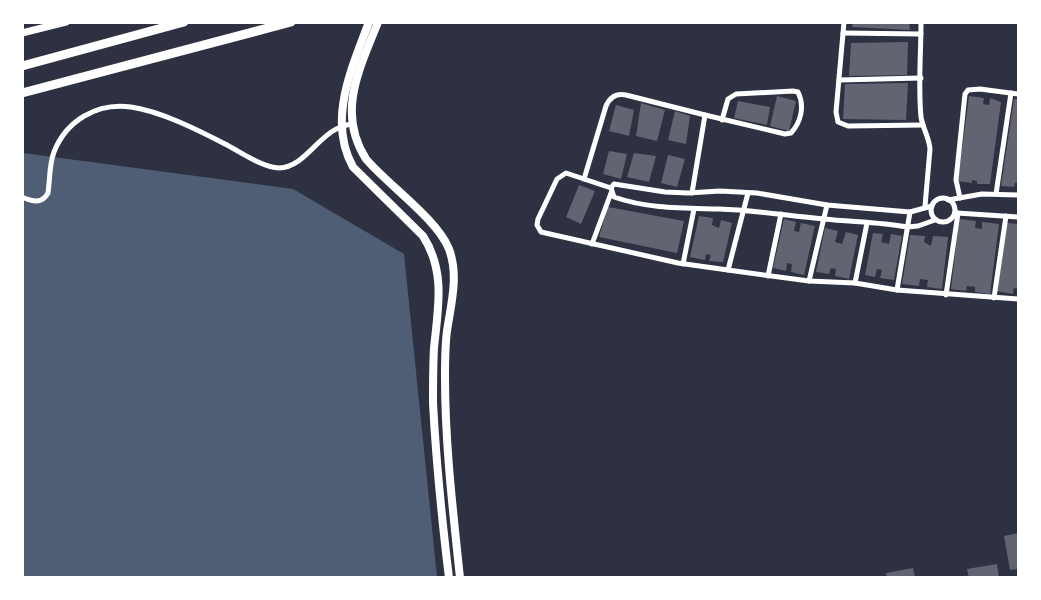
<svg xmlns="http://www.w3.org/2000/svg" width="1041" height="600" font-family="'Source Sans 3',sans-serif">
	<rect width="100%" height="100%" fill="#2d3142"/>
	<!-- water -->
	<polygon fill="#4f5d75" points="23,153 293,189 404,254 437,577 23,578"/>
	<!-- building -->
	<g fill="#626471">
		<polygon points="853,22 909,22 910,30 852,27"/>
		<polygon points="908,42 907,75 849,76 851,43"/>
		<polygon points="908,83 906,120 843,119 845,84"/>
		<polygon points="777,96 796,101 789,131 770,126"/>
		<polygon points="969,96 984,98 983,104 989,105 990,98 1001,102 990,184 977,184 977,181 972,180 972,183 958,181"/>
		<polygon points="1014,99 1018,99 1018,182 1015,183 1014,187 1001,186"/>
		<polygon points="738,101 770,107 767,125 734,118"/>
		<polygon points="641,103 665,110 657,141 636,136"/>
		<polygon points="616,105 634,110 629,136 609,131"/>
		<polygon points="675,111 690,116 686,144 668,140"/>
		<polygon points="609,151 627,154 621,179 603,174"/>
		<polygon points="634,153 656,156 649,182 627,177"/>
		<polygon points="668,155 685,159 677,187 661,183"/>
		<polygon points="579,185 595,191 581,224 566,217"/>
		<polygon points="608,207 684,221 677,253 599,237"/>
		<polygon points="699,216 713,218 712,225 719,228 721,220 732,223 723,262 709,261 711,255 706,254 705,260 690,257"/>
		<polygon points="784,219 796,222 794,231 799,232 801,223 815,226 804,275 791,272 792,264 787,263 786,271 773,268"/>
		<polygon points="959,219 976,221 975,228 982,229 982,222 999,224 990,294 975,292 975,287 967,286 966,291 951,289"/>
		<polygon points="1007,223 1018,224 1018,289 1014,288 1013,294 997,291"/>
		<polygon points="825,228 838,231 835,242 842,244 846,232 858,235 849,279 835,276 836,269 831,268 829,274 816,272"/>
		<polygon points="873,233 883,234 881,242 889,244 891,234 902,236 894,280 880,278 882,270 877,269 875,277 865,275"/>
		<polygon points="910,235 925,236 924,242 931,246 933,236 948,237 942,289 927,287 928,280 920,279 919,286 902,284"/>
		<polygon points="1018,533 1018,569 1010,570 1004,536"/>
		<polygon points="997,564 999,578 969,578 967,569"/>
		<polygon points="913,568 915,578 887,578 886,573"/>
	</g>
	<g fill="none" stroke-linecap="round" stroke-linejoin="round">
		<!-- minor -->
		<g stroke="#fff" stroke-width="5">
			<polyline points="844,22 836,112 838,122 848,126 923,125"/>
			<path d="M921,22C921,54 918,86 921,117C923,129 929,137 930,149L925,206"/>
			<polyline points="843,33 921,34"/>
			<polyline points="839,80 921,78"/>
			<path d="M584,179L606,106C610,97 616,93 626,95L705,115"/>
			<polyline points="611,188 566,173 557,179 538,219 537,225 541,232 678,263 735,271 809,281 855,283 897,290 1018,299"/>
			<path d="M692,193L705,115L785,134L791,133C801,122 805,106 798,92L793,91L736,94L728,99L722,120"/>
			<polyline points="996,194 1011,93"/>
			<path d="M22,197C33,202 42,204 48,193C50,180 49,165 54,152C66,121 97,102 131,107C160,111 198,130 225,144C239,151 263,168 279,168C308,167 319,128 352,124"/>
			<polyline points="960,198 956,180 965,94 968,90 980,89 1018,94"/>
			<circle cx="943" cy="210" r="12"/>
			<polyline points="948,200 982,194 1018,195"/>
			<path d="M932,206L910,212L827,205L757,193L720,191L688,193L665,192L614,184L611,188L614,197C648,209 684,208 719,209C754,210 789,216 824,219C852,222 880,222 907,227L918,226L935,220"/>
			<polyline points="957,213 1018,217"/>
			<polyline points="592,244 611,193"/>
			<polyline points="683,264 694,209"/>
			<polyline points="728,270 748,193"/>
			<polyline points="768,276 781,214"/>
			<polyline points="809,281 827,205"/>
			<polyline points="855,283 867,223"/>
			<polyline points="897,290 910,212"/>
			<polyline points="946,295 958,213"/>
			<polyline points="994,298 1006,216"/>
		</g>
		<!-- tertiary -->
		<polyline stroke="#fff" stroke-width="7" points="22,33 66,22"/>
		<!-- secondary -->
		<g stroke="#fff" stroke-width="8">
			<path d="M369,22C352,68 327,120 353,167L423,236C446,272 438,308 434,348C433,366 433,385 433,403C436,461 442,520 449,578"/>
			<path d="M378,22C360,68 336,112 366,159C388,185 437,219 449,249C459,276 451,304 447,331C445,346 445,361 445,377C445,444 453,511 460,578"/>
		</g>
		<!-- trunk -->
		<g stroke="#fff" stroke-width="9">
			<polyline points="22,66 184,22"/>
			<polyline points="22,93 291,22"/>
		</g>
	</g>
	<!-- border -->
	<rect width="1041" height="600" fill="none" stroke="#ffffff" stroke-width="48"/>
</svg>
